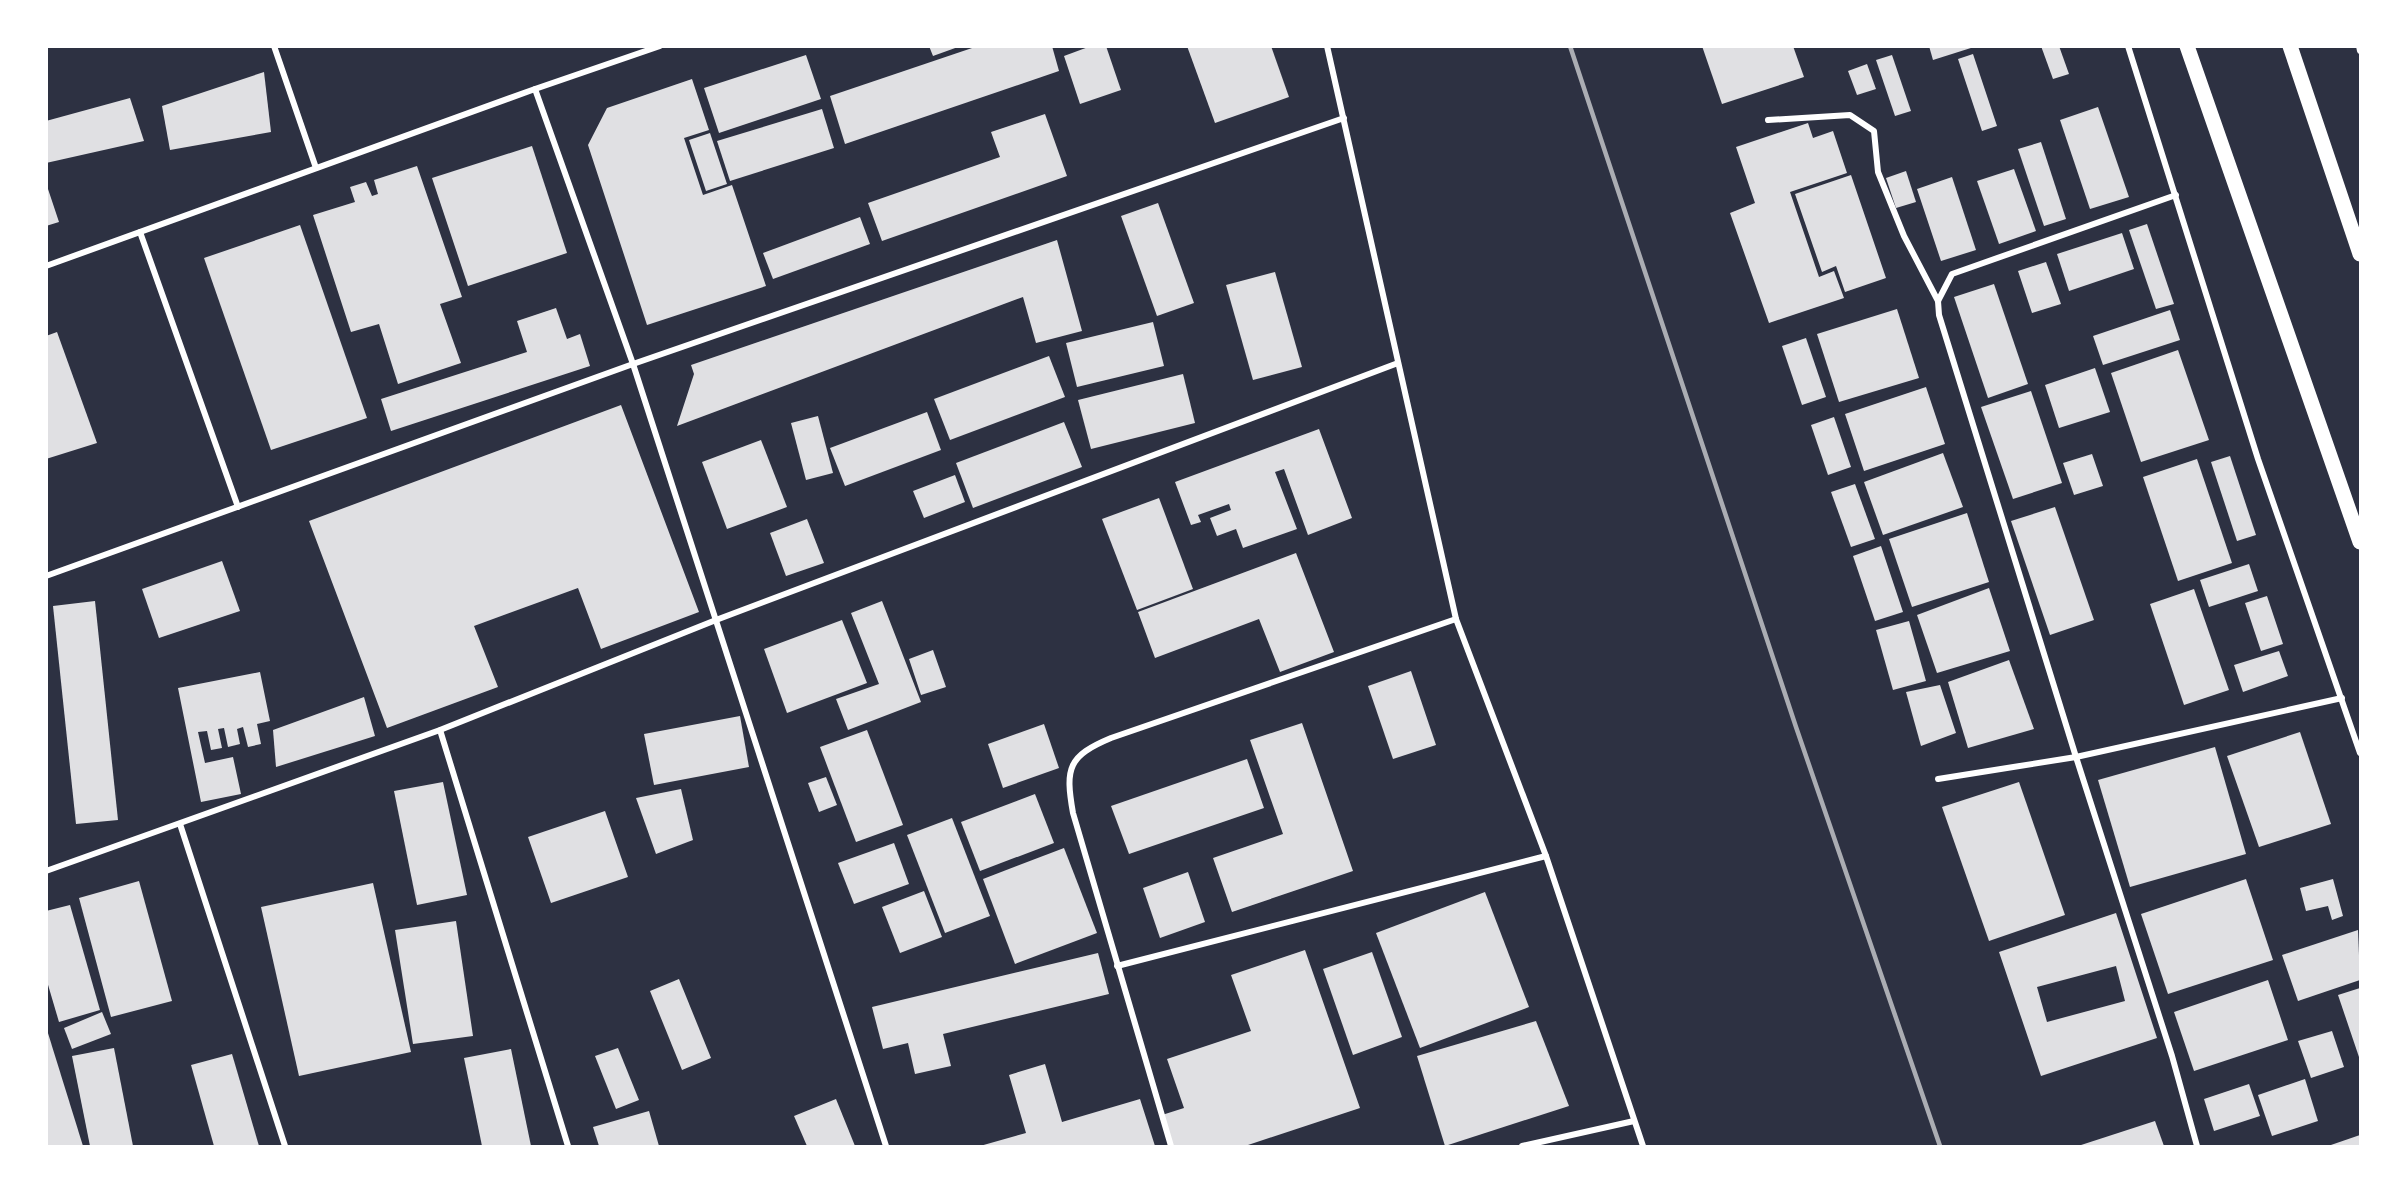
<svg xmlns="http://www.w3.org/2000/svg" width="2407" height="1193" font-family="'Space Grotesk',sans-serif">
	<rect width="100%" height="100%" fill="#2d3142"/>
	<!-- building -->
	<g fill="#e0e0e3" fill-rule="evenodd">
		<polygon points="929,46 958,46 958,47 933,56"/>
		<polygon points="978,46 1052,46 1059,71 845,144 830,96"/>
		<polygon points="1091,46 1106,46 1121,90 1080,104 1064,56"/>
		<polygon points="1187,46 1271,46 1289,97 1215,123"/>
		<polygon points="1702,46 1793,46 1804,77 1722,104"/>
		<polygon points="1929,46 1974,46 1974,47 1933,60"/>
		<polygon points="2041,46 2059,46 2069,74 2053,79"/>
		<polygon points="1973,54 1997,126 1982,131 1958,59"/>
		<polygon points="806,55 821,99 719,133 704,88"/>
		<polygon points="1892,55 1911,111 1895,116 1876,60"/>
		<polygon points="1867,64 1876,89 1857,95 1848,71"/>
		<polygon points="264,72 271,132 170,150 162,106"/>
		<polygon points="692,79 709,130 684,138 703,195 732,185 766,286 647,325 588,145 607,108"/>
		<polygon points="130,98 144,141 46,163 46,121"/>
		<polygon points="2098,107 2129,197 2090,209 2060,120"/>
		<polygon points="822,109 834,148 730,181 717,141"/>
		<polygon points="1045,114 1067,176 882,241 868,203 1000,157 991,132"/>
		<polygon points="1808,123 1813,138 1833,131 1847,173 1790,192 1819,277 1834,271 1844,298 1769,323 1730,213 1755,203 1736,147"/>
		<polygon points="710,133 727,184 706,191 689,140"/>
		<polygon points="2041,142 2066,219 2044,226 2018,149"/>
		<polygon points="532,146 567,253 468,286 432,178"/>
		<polygon points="417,166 462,297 440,304 461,363 398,384 379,324 351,332 313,215 355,202 350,187 366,182 372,196 378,194 374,180"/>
		<polygon points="2014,169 2036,231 1999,244 1977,181"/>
		<polygon points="1906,171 1916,202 1896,208 1886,178"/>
		<polygon points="1851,175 1886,278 1845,292 1836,266 1822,272 1795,194"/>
		<polygon points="1952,177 1976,250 1941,261 1917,189"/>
		<polygon points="46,183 59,222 46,226"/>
		<polygon points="1158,203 1194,303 1157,316 1121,216"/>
		<polygon points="860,217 870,244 773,279 763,253"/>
		<polygon points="2147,224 2174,304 2156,309 2129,230"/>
		<polygon points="300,225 367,418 271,450 204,258"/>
		<polygon points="2122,233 2134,269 2069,291 2057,254"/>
		<polygon points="1057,240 1082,331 1036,343 1023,297 677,426 694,374 691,365"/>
		<polygon points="2046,262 2061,304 2032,313 2018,271"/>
		<polygon points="1275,272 1302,367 1253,380 1226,285"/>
		<polygon points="1994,284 2028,384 1988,398 1954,297"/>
		<polygon points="556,308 567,339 580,334 590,366 391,431 381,399 527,352 517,321"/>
		<polygon points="1897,309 1919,378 1839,402 1817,334"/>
		<polygon points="2170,310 2180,340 2103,365 2093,336"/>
		<polygon points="1153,322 1164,366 1077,387 1066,343"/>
		<polygon points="57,332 97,443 46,459 46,336"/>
		<polygon points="1806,338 1826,397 1802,405 1782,346"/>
		<polygon points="2178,350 2209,440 2141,462 2111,373"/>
		<polygon points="1049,356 1065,397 950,440 934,399"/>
		<polygon points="2095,368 2110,412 2059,428 2045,385"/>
		<polygon points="1183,374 1195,423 1091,449 1078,400"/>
		<polygon points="1926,387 1945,444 1864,471 1845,414"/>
		<polygon points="2031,391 2062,483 2013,499 1981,407"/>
		<polygon points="621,405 699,612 601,649 578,588 474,626 498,687 387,728 309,521"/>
		<polygon points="927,412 941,450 845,486 830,448"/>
		<polygon points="818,416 833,473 806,480 791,423"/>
		<polygon points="1834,417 1851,467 1828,475 1811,425"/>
		<polygon points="1064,422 1082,467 973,508 956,463"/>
		<polygon points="1319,429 1352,518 1308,535 1284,469 1275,472 1297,529 1243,548 1236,529 1217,536 1210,518 1231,510 1229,504 1198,515 1201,522 1191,525 1175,482"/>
		<polygon points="761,440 787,507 727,529 702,462"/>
		<polygon points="1943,453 1963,507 1883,535 1864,482"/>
		<polygon points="2092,454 2103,486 2074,495 2063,463"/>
		<polygon points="2230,456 2256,535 2237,541 2211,462"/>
		<polygon points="2197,459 2232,563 2178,581 2143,477"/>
		<polygon points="955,475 965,502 924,518 913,491"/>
		<polygon points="1855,484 1875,539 1851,547 1831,492"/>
		<polygon points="1159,498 1193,589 1137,610 1102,519"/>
		<polygon points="2055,507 2094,620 2050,635 2011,521"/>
		<polygon points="1967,513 1989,582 1912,607 1889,539"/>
		<polygon points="807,519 824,563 786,576 770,533"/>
		<polygon points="1881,546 1903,612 1875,621 1853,556"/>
		<polygon points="1296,553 1334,652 1280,672 1259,619 1155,658 1138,612"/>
		<polygon points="222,561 240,611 159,638 142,589"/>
		<polygon points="2249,564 2258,591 2209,607 2200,580"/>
		<polygon points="1989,588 2010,651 1937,673 1917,615"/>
		<polygon points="2194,589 2229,690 2184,705 2150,604"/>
		<polygon points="2267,596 2283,644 2261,651 2245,603"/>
		<polygon points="95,601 118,820 76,824 53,606"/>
		<polygon points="882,601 921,702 848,730 836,699 879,684 851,613"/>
		<polygon points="842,620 867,683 787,713 764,649"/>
		<polygon points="1909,621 1926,681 1893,690 1876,630"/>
		<polygon points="933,650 946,687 921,695 909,659"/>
		<polygon points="2279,651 2288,676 2243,692 2234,665"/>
		<polygon points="2009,660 2034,729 1968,748 1948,682"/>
		<polygon points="1411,671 1436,745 1393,759 1368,686"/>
		<polygon points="260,672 270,721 257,724 261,744 248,747 243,727 237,729 240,744 228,747 224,728 218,729 222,748 211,750 207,731 198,732 205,763 233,757 241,794 201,802 178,688"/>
		<polygon points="1940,685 1956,733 1921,746 1906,692"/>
		<polygon points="364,697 375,736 276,767 273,730"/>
		<polygon points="740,716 749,767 654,785 644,734"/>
		<polygon points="1302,723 1353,871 1232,912 1213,858 1283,834 1250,740"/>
		<polygon points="1044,724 1059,768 1003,788 988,744"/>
		<polygon points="867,730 903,825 856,842 820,747"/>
		<polygon points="2300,732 2331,824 2259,847 2227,756"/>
		<polygon points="2215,747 2246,854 2130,887 2098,780"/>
		<polygon points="1247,759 1264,808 1129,854 1111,806"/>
		<polygon points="826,777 837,805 819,812 808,783"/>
		<polygon points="443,782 467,895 417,905 394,791"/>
		<polygon points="2019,782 2065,915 1989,941 1942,807"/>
		<polygon points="681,789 693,840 656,854 636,798"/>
		<polygon points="1035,794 1054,843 980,871 961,822"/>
		<polygon points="605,811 628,877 551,903 528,837"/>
		<polygon points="952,818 990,916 945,933 907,835"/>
		<polygon points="894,843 909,884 854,904 838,863"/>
		<polygon points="1064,848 1097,933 1015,964 983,879"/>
		<polygon points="1188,872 1205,922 1160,938 1143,888"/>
		<polygon points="2246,879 2273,960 2168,994 2141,914"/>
		<polygon points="2333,879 2343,916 2332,920 2328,906 2306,911 2300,888"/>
		<polygon points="139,881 172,1001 111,1017 79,898"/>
		<polygon points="373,883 411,1052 299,1076 261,907"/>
		<polygon points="924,891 942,937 900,953 882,907"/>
		<polygon points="1485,892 1529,1007 1420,1048 1376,933"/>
		<polygon points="70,905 100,1010 59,1022 46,978 46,911"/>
		<path d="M2116,913L2157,1038L2041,1076L1999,952ZM2116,966L2125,1001L2047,1022L2037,987Z"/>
		<polygon points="456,921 473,1036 413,1044 395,930"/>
		<polygon points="2358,930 2360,980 2298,1001 2282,955"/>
		<polygon points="1305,950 1360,1108 1245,1146 1173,1146 1162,1115 1184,1108 1167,1059 1251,1031 1231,975"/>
		<polygon points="1372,952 1402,1037 1353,1055 1323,969"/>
		<polygon points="1098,953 1109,994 943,1034 951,1066 915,1074 908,1043 883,1049 872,1007"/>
		<polygon points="679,979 711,1058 682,1070 650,991"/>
		<polygon points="2268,980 2288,1040 2194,1071 2174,1012"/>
		<polygon points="2360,988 2360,1060 2338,995"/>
		<polygon points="102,1012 111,1034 72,1049 64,1028"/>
		<polygon points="1536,1021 1569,1106 1445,1146 1417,1056"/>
		<polygon points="47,1030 83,1146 46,1146"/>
		<polygon points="2332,1031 2344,1067 2311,1078 2298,1041"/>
		<polygon points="114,1048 133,1146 90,1146 72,1056"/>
		<polygon points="618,1048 639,1100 616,1109 595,1056"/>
		<polygon points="511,1049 531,1146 482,1146 464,1058"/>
		<polygon points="232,1054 259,1146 214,1146 191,1065"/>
		<polygon points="1045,1064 1062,1122 1140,1099 1155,1146 980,1146 1026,1133 1009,1075"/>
		<polygon points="2305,1079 2318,1121 2272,1136 2258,1095"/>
		<polygon points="2249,1084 2260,1116 2214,1131 2204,1099"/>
		<polygon points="836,1099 855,1146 807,1146 794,1116"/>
		<polygon points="649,1111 659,1146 599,1146 593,1127"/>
		<polygon points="2155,1121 2164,1146 2078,1146"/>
		<polygon points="2360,1135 2360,1146 2328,1146"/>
	</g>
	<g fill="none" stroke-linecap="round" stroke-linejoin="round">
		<!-- minor -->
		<g stroke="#fff" stroke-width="6">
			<polyline points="274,46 316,168"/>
			<polyline points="1327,46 1456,619 1546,856 1643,1146"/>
			<polyline points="2128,46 2258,459 2360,753"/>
			<polyline points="2359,46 2360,51"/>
			<polyline points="535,89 633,364 886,1146"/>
			<polyline points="1768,120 1850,115 1874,131 1878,172 1904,236 1938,301"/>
			<polyline points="2176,195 1952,274 1938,301 1939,315 2076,757 2172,1056 2197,1146"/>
			<polyline points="140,232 238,507"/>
			<polyline points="46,266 535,89 660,46"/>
			<polyline points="46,576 633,364 1344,118"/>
			<polyline points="440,730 568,1146"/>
			<polyline points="1938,779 2076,757 2342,698"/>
			<polyline points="180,824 285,1146"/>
			<polyline points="46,871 440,730 716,620 1398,363"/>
			<polyline points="1117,966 1546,856"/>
			<path d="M1171,1146L1073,813C1065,768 1068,756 1111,738L1456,619"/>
			<polyline points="1522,1146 1634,1121"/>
		</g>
		<!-- primary -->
		<g stroke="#fff" stroke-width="15">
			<polyline points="2187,46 2360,542"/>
			<polyline points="2290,46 2360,254"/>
		</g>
		<!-- rail -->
		<polyline stroke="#abadb3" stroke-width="4.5" points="1570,46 1796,727 1940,1146"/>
	</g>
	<!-- border -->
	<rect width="2407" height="1193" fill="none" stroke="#ffffff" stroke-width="96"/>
</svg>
